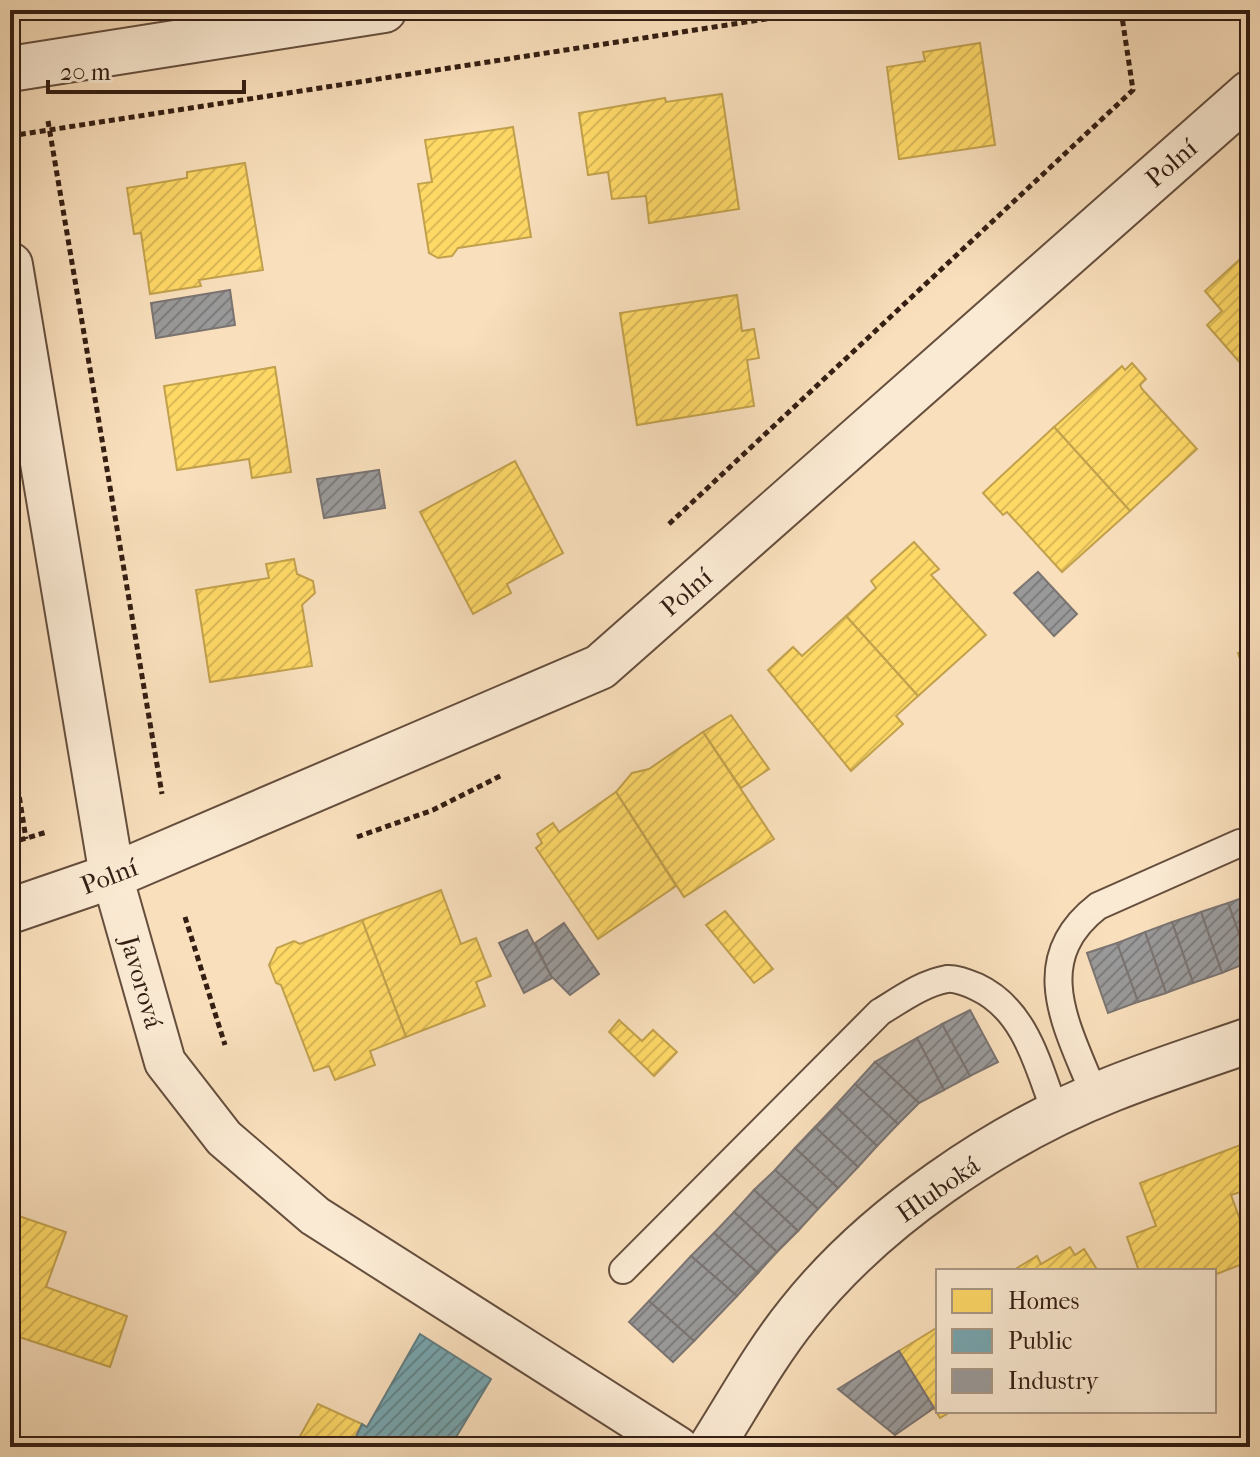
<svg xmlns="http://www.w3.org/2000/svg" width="1260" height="1457" font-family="'IM FELL French Canon',serif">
	<defs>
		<pattern id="homes-hatch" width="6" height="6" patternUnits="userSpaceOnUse" patternTransform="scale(2)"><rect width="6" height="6" fill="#ffd966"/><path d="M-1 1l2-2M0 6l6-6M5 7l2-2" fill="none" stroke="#dbba58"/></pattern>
		<pattern id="public-hatch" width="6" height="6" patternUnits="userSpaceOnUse" patternTransform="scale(2)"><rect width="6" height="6" fill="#76a5af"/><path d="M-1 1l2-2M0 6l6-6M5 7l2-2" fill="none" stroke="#62868d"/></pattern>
		<pattern id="industry-hatch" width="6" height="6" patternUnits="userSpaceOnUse" patternTransform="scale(2)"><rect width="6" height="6" fill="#999"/><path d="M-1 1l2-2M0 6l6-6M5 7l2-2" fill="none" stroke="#7e7c7c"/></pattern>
	</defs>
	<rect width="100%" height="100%" fill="#f9dfbc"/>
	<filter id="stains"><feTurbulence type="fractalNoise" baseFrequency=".0025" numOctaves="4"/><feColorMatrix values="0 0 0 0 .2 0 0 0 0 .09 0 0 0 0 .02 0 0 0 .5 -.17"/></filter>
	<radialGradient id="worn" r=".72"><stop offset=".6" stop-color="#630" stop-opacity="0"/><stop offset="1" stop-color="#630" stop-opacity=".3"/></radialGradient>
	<!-- homes -->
	<g fill="url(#homes-hatch)" stroke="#c2a14d" stroke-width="2">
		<polygon points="980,43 995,145 899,159 887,67 925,61 923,52"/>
		<polygon points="722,94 739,209 649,223 646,196 612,199 608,172 588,175 579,113 665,98 666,102"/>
		<polygon points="513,127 531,237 458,248 452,256 438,258 429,253 418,184 432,182 425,140"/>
		<polygon points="245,163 263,270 199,280 201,286 150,294 141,233 134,234 127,188 187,178 187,172"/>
		<polygon points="1250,250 1250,374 1207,325 1222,311 1205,291"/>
		<polygon points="737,295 742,331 754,329 759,358 747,360 754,406 637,425 620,313"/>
		<polygon points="1132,363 1146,379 1140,385 1142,389 1197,449 1130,511 1054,427 1122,366 1125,370"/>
		<polygon points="275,367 291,472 252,478 249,459 177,470 164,386"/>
		<polygon points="1054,427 1130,511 1062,572 1007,512 1003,515 983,493"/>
		<polygon points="515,461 563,553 507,584 511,593 473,614 420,512"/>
		<polygon points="914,542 939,569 931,575 986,635 918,696 846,616 876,588 871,581"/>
		<polygon points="294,559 297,574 313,581 315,593 302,605 312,666 210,682 196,590 269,578 266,564"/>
		<polygon points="846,616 918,696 896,716 903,724 851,771 768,670 793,647 802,656"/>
		<polygon points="1250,648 1250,688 1238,653"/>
		<polygon points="731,715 769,769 741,788 703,732"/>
		<polygon points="703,732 774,839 684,897 616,792 632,773 649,769"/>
		<polygon points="616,792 676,886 598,939 536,848 542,843 537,834 553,823 559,832"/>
		<polygon points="441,890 461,944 476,938 491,976 476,982 485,1006 406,1037 362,920"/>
		<polygon points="725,911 773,969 754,983 706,925"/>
		<polygon points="362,920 406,1037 370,1051 375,1065 335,1080 329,1066 314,1071 281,985 276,983 269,965 277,948 294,941 300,944"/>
		<polygon points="619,1020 642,1041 653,1030 677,1052 654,1076 609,1032"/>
		<polygon points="1243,1144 1250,1164 1250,1189 1231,1195 1250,1247 1250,1261 1214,1275 1214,1271 1139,1271 1127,1237 1156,1226 1140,1183"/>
		<polygon points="10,1213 66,1232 46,1287 127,1316 110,1367 10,1334"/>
		<polygon points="1070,1247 1075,1255 1084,1249 1098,1271 1012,1271 1037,1256 1041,1264"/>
		<polygon points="938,1327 938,1411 952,1411 940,1418 899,1351"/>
		<polygon points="318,1404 362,1424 351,1447 294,1447"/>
	</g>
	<!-- public -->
	<polygon fill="url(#public-hatch)" stroke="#627c80" stroke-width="2" points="420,1334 491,1379 450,1447 351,1447 362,1424 367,1427"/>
	<!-- industry -->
	<g fill="url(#industry-hatch)" stroke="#7b7471" stroke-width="2">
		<polygon points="230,290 235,325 156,338 151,303"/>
		<polygon points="379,470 385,508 324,518 317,479"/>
		<polygon points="1038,572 1077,614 1054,636 1014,593"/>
		<polygon points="1250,895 1250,962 1249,962 1228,903"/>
		<polygon points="1228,903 1249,962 1222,973 1201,912"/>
		<polygon points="1201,912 1222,973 1193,983 1172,922"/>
		<polygon points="1172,922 1193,983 1166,993 1145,932"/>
		<polygon points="564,923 599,974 570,995 551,976 535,943"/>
		<polygon points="527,930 552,978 524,993 499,943"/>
		<polygon points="1145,932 1166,993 1138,1002 1117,943"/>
		<polygon points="1117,943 1138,1002 1108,1013 1087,953"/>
		<polygon points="970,1010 998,1062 970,1076 942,1024"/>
		<polygon points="942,1024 970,1076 944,1090 917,1038"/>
		<polygon points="917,1038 944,1090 919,1103 875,1062"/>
		<polygon points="875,1062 919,1103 898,1124 855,1084"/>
		<polygon points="855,1084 898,1124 877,1146 835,1106"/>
		<polygon points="835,1106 877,1146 858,1167 815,1127"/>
		<polygon points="815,1127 858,1167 838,1188 795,1148"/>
		<polygon points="795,1148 838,1188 818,1209 775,1170"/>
		<polygon points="775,1170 818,1209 798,1231 754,1190"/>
		<polygon points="754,1190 798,1231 777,1252 734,1212"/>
		<polygon points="734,1212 777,1252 758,1273 714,1233"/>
		<polygon points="714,1233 758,1273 737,1296 691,1256"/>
		<polygon points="691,1256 737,1296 694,1341 649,1301"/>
		<polygon points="649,1301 694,1341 673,1362 629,1322"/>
		<polygon points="899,1351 934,1408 895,1435 838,1389"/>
	</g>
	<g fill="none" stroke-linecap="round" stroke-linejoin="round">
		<!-- service casing -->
		<g stroke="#654e3d" stroke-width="30">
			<g id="service">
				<path d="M1095,1096C1068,1028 1027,961 1098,906L1240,843L1250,842"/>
				<path d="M623,1270L880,1012C900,1000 923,983 947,979C956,978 968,983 977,987C1026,1010 1038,1066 1056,1114"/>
			</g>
		</g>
		<!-- pedestrian casing -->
		<g stroke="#654e3d" stroke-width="44">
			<polyline id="pedestrian" points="112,876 165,1062 224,1138 315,1216 678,1447"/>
		</g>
		<!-- minor casing -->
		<g stroke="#654e3d" stroke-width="48">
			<g id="minor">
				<polyline points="10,69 384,10"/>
				<polyline points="10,265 112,876"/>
				<polyline points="10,911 112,876 600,667 1250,93"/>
				<path d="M711,1447C739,1403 765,1355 798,1314C874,1218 998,1134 1112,1089C1157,1071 1204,1056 1250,1040"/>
			</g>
		</g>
		<!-- path -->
		<g stroke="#341e13" stroke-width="5" stroke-dasharray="6 4" stroke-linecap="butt">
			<polyline points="48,121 162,794"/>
			<polyline points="10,136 824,10"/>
			<polyline points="669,524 1133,90 1121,10"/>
			<polyline points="10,738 26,839"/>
			<polyline points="357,837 433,810 502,775"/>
			<polyline points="10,843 47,832"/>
			<polyline points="185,917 225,1045"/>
		</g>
		<!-- service -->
		<use href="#service" stroke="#fbead3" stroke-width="26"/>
		<!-- pedestrian -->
		<use href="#pedestrian" stroke="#fbead3" stroke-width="40"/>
		<!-- minor -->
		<use href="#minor" stroke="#fbead3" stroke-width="44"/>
	</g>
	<g text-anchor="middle" stroke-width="8" stroke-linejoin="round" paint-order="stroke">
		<!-- street labels -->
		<g font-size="26" fill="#341e13" stroke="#fbead3">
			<text transform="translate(1171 163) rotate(-41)" y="9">Polní</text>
			<text transform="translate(686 592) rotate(-41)" y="9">Polní</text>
			<text transform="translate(109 876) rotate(-21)" y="9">Polní</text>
			<text transform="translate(142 982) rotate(74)" y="9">Javorová</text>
			<text transform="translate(938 1189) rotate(-35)" y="9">Hluboká</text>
		</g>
	</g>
	<!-- margin -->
	<rect width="1260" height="1457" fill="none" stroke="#f9dfbc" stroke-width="40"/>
	<rect x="12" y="12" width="1236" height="1433" fill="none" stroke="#341e13" stroke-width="4"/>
	<rect x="20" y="20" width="1220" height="1417" fill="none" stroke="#341e13" stroke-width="2"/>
	<!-- legend -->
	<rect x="936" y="1269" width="280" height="144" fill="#fbead3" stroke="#ab9886" stroke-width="2"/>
	<rect x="952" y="1289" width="40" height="24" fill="#ffd966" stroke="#ab9886" stroke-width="2"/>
	<text x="1008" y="1309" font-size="24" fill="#341e13">Homes</text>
	<rect x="952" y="1329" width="40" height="24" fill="#76a5af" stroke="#ab9886" stroke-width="2"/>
	<text x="1008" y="1349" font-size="24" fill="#341e13">Public</text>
	<rect x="952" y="1369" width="40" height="24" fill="#999999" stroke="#ab9886" stroke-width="2"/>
	<text x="1008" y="1389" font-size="24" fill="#341e13">Industry</text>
	<!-- scale -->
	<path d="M48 80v12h196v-12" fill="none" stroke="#341e13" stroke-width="4"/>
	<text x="60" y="80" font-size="24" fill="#341e13" stroke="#fbead3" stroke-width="6" paint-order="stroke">20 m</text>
	<rect width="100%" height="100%" filter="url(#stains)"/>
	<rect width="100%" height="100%" fill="url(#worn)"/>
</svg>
